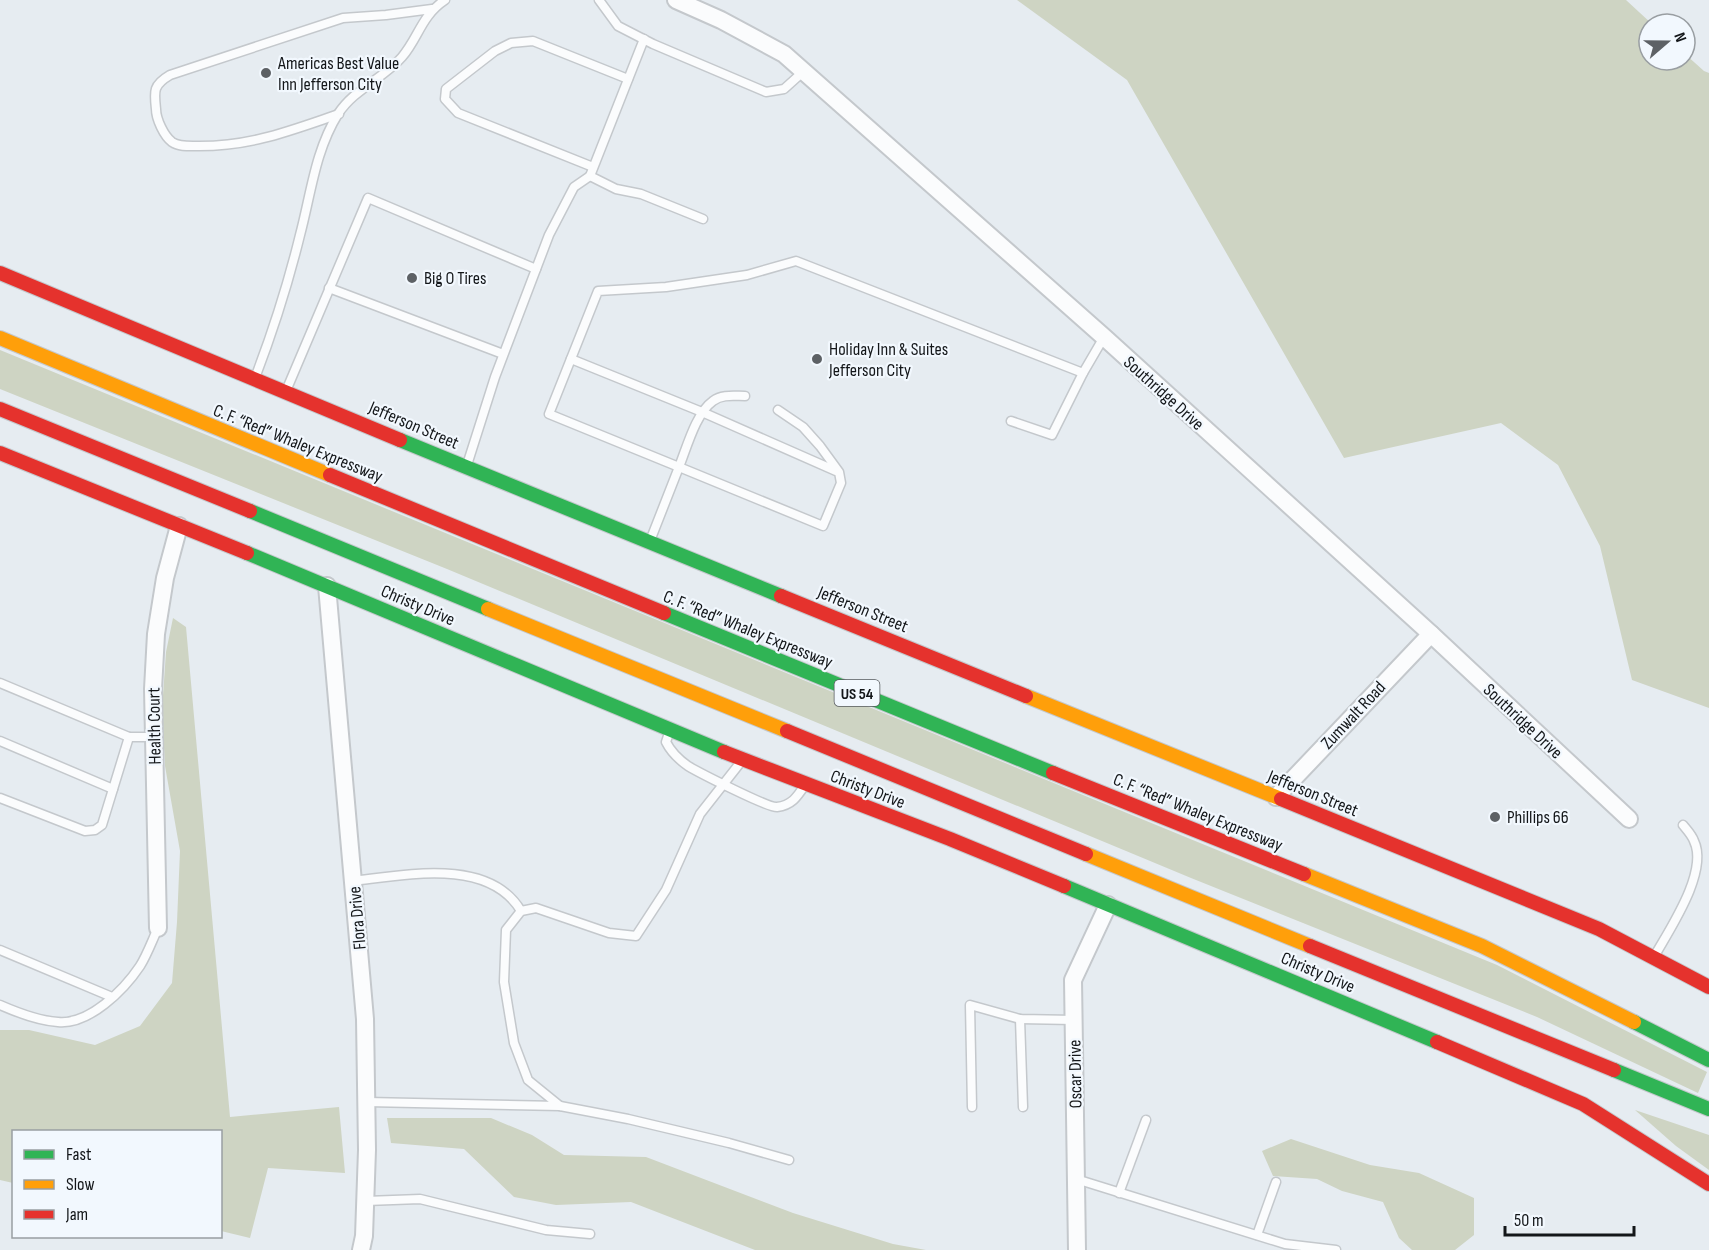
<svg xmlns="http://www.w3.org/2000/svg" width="1709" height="1250" font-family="'Sofia Sans Condensed',sans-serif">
	<rect width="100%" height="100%" fill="#e6ecf1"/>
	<!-- green -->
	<g fill="#ced4c3">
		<polygon points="1017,0 1626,0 1652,24 1649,24 1649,60 1685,60 1685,54 1704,71 1709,73 1709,708 1632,680 1600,546 1558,465 1501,423 1344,458 1127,80"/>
		<polygon points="0,350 1497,965 1707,1072 1698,1093 1537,1017 1191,878 447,569 0,389"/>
		<polygon points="173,618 186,627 230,1117 339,1107 345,1173 268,1168 250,1238 221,1231 220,1132 14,1132 13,1183 0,1180 0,1030 29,1030 95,1045 140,1026 172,983 177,922 180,851 165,766 162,710 166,652"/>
		<polygon points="1635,1110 1709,1135 1709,1170 1676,1146"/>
		<polygon points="387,1118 491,1118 532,1135 564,1155 646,1157 793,1213 893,1244 926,1250 755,1250 631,1202 556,1205 514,1197 464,1149 391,1143"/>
		<polygon points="1291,1139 1370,1165 1419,1173 1474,1198 1474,1235 1455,1250 1412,1250 1399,1238 1383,1202 1342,1191 1317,1179 1273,1176 1262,1151"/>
	</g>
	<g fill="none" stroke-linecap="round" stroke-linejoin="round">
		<!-- lane casing -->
		<g stroke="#c4c8cc" stroke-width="11">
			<g id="lane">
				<polyline points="599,0 618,26 653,44 766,92 784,89 804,71"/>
				<polyline points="644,39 590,176 616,189 641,194 703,219"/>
				<path d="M339,114C289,131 252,146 199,146C190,146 179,147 172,142C164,136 156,119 156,109C154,91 153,85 170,75L343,18L386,15L432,9"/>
				<polyline points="593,167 458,113 445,99 446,89 495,51 511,43 533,41 628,79"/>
				<polyline points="329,288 503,354"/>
				<polyline points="571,359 702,412 836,471"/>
				<path d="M255,378C273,331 288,284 300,235C311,194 315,151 338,114C354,89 383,79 402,57C419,37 421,16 445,0"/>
				<polyline points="286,391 368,198 536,269"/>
				<path d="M745,396C734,396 722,394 713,401C696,413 687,447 679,467L823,526L841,483L839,472L820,446L803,427L778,410"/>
				<polyline points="1011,421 1052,435 1083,373"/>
				<polyline points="467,465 495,377 549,235 574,187 590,176"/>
				<polyline points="650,541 679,467 549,414 598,291 666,287 747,275 796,261 1083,373 1104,337"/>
				<polyline points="0,683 129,737"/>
				<path d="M669,733L666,742C671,752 678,759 688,766C698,772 768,808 777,807C792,805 797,797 805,785"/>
				<polyline points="0,741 113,789"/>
				<polyline points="0,798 85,831 95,830 102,825 129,737 154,737"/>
				<path d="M353,881C405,875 489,857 521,911"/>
				<polyline points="0,950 112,997"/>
				<path d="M1654,957C1669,930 1709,872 1694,841C1692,835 1687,830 1683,825"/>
				<path d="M0,1005C16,1012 41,1021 58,1022C89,1025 124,990 140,966C147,955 152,941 158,928"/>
				<polyline points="1020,1019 1023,1107"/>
				<polyline points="367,1102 560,1106 628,1119 729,1143 789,1160"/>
				<polyline points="560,1106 528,1080 514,1043 504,982 506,930 521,911 536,908 609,933 636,936 666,890 700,814 740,763"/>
				<polyline points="972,1107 970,1005 1020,1019 1074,1020"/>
				<polyline points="1076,1179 1285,1244 1336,1250"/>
				<polyline points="1119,1193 1146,1120"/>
				<polyline points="366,1201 420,1199 546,1230 590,1234"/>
				<polyline points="1257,1235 1276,1182"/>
			</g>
		</g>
		<!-- street casing -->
		<g stroke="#c4c8cc" stroke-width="20">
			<g id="street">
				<polyline points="676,0 721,20 784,54 1104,337 1431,634 1629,819"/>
				<polyline points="327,586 365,1019 367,1150 364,1236 361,1250"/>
				<polyline points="1276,797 1431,634"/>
				<polyline points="158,928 153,689 156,634 165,578 179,526"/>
				<polyline points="1077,1250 1073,980 1108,905"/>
			</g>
		</g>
		<!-- fast casing -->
		<g stroke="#c4c8cc" stroke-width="16">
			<g id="fast">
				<polyline points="400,440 781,596"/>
				<polyline points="250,511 488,609"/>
				<polyline points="247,553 724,752"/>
				<polyline points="664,613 1053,773"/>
				<polyline points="1064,886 1437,1042"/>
				<polyline points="1634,1022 1709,1060"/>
				<polyline points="1614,1070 1709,1109"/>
			</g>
		</g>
		<!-- slow casing -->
		<g stroke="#c4c8cc" stroke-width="16">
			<g id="slow">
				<polyline points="0,338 330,475"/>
				<polyline points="488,609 787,731"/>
				<polyline points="1026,696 1281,799"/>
				<polyline points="1086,854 1310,946"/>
				<polyline points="1304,874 1482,946 1634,1022"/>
			</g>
		</g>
		<!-- jam casing -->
		<g stroke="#c4c8cc" stroke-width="16">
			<g id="jam">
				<polyline points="0,273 400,440"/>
				<polyline points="0,409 250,511"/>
				<polyline points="0,453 247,553"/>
				<polyline points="330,475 664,613"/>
				<polyline points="781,596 1026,696"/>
				<polyline points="787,731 1086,854"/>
				<polyline points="724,752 950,839 1064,886"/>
				<polyline points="1053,773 1304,874"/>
				<polyline points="1281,799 1599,929 1709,987"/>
				<polyline points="1310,946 1614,1070"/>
				<polyline points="1437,1042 1583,1104 1709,1184"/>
			</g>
		</g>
		<!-- lane -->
		<use href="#lane" stroke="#fbfcfd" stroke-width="8"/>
		<!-- street -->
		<use href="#street" stroke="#fbfcfd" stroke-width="16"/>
		<!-- fast -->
		<use href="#fast" stroke="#30b455" stroke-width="14"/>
		<!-- slow -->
		<use href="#slow" stroke="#ff9f0a" stroke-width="14"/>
		<!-- jam -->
		<use href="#jam" stroke="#e5322d" stroke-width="14"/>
	</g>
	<!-- markers -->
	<g fill="#5d6165" stroke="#f2f8fe" stroke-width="2">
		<circle cx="266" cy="73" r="6"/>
		<circle cx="412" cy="278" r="6"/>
		<circle cx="817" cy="359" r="6"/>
		<circle cx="1495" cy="817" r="6"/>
	</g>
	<g text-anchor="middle" stroke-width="4.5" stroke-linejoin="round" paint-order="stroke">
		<!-- shield labels -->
		<rect fill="#f2f8fe" stroke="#565a5e" stroke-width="1.5" x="834.5" y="680" width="45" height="26" rx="4.5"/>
		<g font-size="16" font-weight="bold" fill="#131619">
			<text x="857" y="699">US 54</text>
		</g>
		<!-- poi labels -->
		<g font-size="18" fill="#131619" stroke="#f2f8fe" text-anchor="start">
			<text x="278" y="69">Americas Best Value<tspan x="278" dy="21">Inn Jefferson City</tspan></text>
			<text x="424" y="284">Big O Tires</text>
			<text x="829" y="355">Holiday Inn &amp; Suites<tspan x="829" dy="21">Jefferson City</tspan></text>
			<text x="1507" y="823">Phillips 66</text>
		</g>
		<!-- street labels -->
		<g font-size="18" fill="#131619" stroke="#f2f8fe">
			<text transform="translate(1164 393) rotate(42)" y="6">Southridge Drive</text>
			<text transform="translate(414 425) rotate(23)" y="6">Jefferson Street</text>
			<text transform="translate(298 443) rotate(22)" y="6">C. F. “Red” Whaley Expressway</text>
			<text transform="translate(418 605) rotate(23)" y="6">Christy Drive</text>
			<text transform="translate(863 609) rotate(22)" y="6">Jefferson Street</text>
			<text transform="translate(748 629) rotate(22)" y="6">C. F. “Red” Whaley Expressway</text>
			<text transform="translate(1353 715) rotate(-47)" y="6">Zumwalt Road</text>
			<text transform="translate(1523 721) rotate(43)" y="6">Southridge Drive</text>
			<text transform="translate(154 726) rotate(-91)" y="6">Health Court</text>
			<text transform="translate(868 789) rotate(21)" y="6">Christy Drive</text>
			<text transform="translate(1313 793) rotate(22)" y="6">Jefferson Street</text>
			<text transform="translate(1198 812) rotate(22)" y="6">C. F. “Red” Whaley Expressway</text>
			<text transform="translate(357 918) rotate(-95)" y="6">Flora Drive</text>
			<text transform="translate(1318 972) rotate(23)" y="6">Christy Drive</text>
			<text transform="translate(1075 1074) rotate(-91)" y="6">Oscar Drive</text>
		</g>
	</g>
	<!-- legend -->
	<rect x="12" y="1130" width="210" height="108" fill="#f2f8fe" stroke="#999ea2" stroke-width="1.5"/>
	<rect x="24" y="1150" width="30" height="9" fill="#30b455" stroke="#999ea2" stroke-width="1.5"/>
	<text x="66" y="1160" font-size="18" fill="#131619">Fast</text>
	<rect x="24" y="1180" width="30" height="9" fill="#ff9f0a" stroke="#999ea2" stroke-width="1.5"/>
	<text x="66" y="1190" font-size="18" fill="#131619">Slow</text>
	<rect x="24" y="1210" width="30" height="9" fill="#e5322d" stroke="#999ea2" stroke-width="1.5"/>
	<text x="66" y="1220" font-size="18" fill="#131619">Jam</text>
	<!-- north arrow -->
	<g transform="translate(1667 42) rotate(70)"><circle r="28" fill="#f2f8fe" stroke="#999ea2" stroke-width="1.5"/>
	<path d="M0-4.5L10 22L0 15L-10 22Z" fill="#5d6165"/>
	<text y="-9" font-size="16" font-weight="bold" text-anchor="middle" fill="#131619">N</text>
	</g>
	<!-- scale -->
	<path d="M1505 1226v9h129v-9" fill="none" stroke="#131619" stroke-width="3"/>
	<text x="1514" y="1226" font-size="18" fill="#131619" stroke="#f2f8fe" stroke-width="4.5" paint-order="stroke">50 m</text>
</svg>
